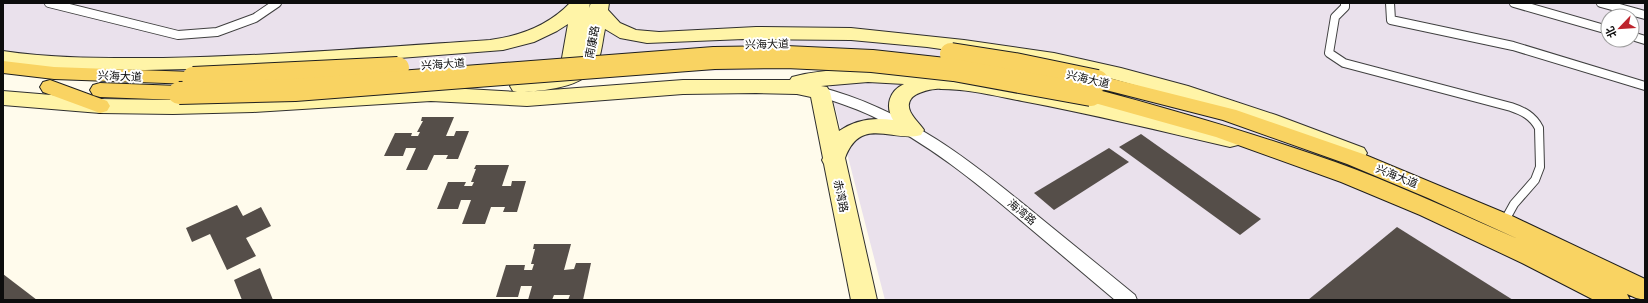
<svg xmlns="http://www.w3.org/2000/svg" width="1648" height="303" font-family="'Playfair Display','Noto Sans SC',serif">
	<rect width="100%" height="100%" fill="#fffbec"/>
	<!-- industrial -->
	<path fill="#eae1ec" fill-rule="evenodd" d="M3,3H1645V300H885L825,68L181,84L3,59ZM1608,16H1632V40H1608Z"/>
	<!-- building -->
	<g fill="#554e49">
		<polygon points="422,117 454,117 446,136 454,136 456,131 469,131 458,159 446,159 448,155 434,155 427,170 406,170 416,148 406,148 403,156 384,156 395,133 412,133 411,136 418,136 420,132 417,132 423,121 421,121"/>
		<polygon points="1141,134 1261,219 1240,235 1119,147"/>
		<polygon points="1109,148 1129,162 1054,210 1034,193"/>
		<polygon points="476,165 509,165 502,186 511,186 512,181 526,181 517,212 503,212 505,207 491,207 485,224 462,224 471,200 461,200 458,209 437,209 448,182 466,182 464,186 472,186 474,182 471,182 476,169 474,169"/>
		<polygon points="237,205 243,216 261,207 271,226 246,238 256,256 227,270 210,234 192,242 186,228"/>
		<polygon points="1397,227 1513,300 1308,300"/>
		<polygon points="534,244 571,244 564,270 574,269 576,263 591,263 583,300 568,300 570,295 554,295 552,300 528,300 532,286 521,286 518,297 496,297 506,265 525,265 524,270 532,270 534,264 531,264 535,249 533,249"/>
		<polygon points="260,268 273,300 242,300 234,280"/>
		<polygon points="3,274 37,300 3,300"/>
	</g>
	<g fill="none" stroke-linecap="round" stroke-linejoin="round">
		<!-- lane casing -->
		<g stroke="#404040" stroke-width="10">
			<g id="lane">
				<polyline points="49,3 178,35 217,32 255,18 277,3"/>
				<path d="M1345,3V7L1335,17L1329,53L1344,63L1511,107C1523,111 1533,116 1539,128L1540,167L1535,180L1514,204L1504,222"/>
				<polyline points="1390,3 1391,20 1513,46 1645,86"/>
				<polyline points="1514,3 1608,30"/>
				<polyline points="1601,3 1645,15"/>
				<polyline points="1632,36 1645,40"/>
			</g>
		</g>
		<!-- street casing -->
		<g stroke="#404040" stroke-width="2">
			<path id="street" d="M820,87C907,110 970,160 1038,216C1070,242 1102,268 1135,295L1137,300H1115C1085,275 1055,249 1025,224C977,183 928,143 872,116C853,107 834,101 815,95L813,92L815,89Z"/>
		</g>
		<!-- secondary casing -->
		<g stroke="#2f2f2f" stroke-width="2">
			<path id="secondary" d="M570,3H590L589,8L591,3H609L608,10L620,23L636,30L659,32L756,27L851,28L964,40L1054,53L1121,68L1188,86L1276,115L1364,148L1367,153L1364,158L1356,161L1348,158L1261,125L1173,96L1099,75L1032,62L927,47L851,40L744,39L647,43L620,38L605,29C603,38 602,49 599,59C590,87 549,90 524,92L683,80H790L792,77C843,64 902,70 954,77C1047,90 1139,111 1230,133L1238,135L1241,140L1238,145L1230,147C1161,131 1092,114 1022,101C996,96 968,89 941,89C935,88 915,92 911,99C903,110 919,122 924,130L921,135C893,143 861,115 845,158L877,300H851L824,164L822,160L823,158L811,97L797,94L756,93L683,94L527,106L431,101L253,112L173,114L100,113L3,105V91L100,99L173,100L253,98L431,87L517,92L513,91L510,86L513,81L548,76L565,71L562,58L568,24L557,31L534,42L503,50L361,61L231,68L145,70L56,69L3,63V51C56,59 110,58 163,58C272,56 381,47 490,40C520,36 548,26 570,3ZM868,82L904,84C889,91 885,106 893,120C874,117 855,120 839,131L830,92L827,87L821,86Z"/>
		</g>
		<!-- primary casing -->
		<g stroke="#1e1e1e" stroke-width="2">
			<g id="primary">
				<polygon points="3,61 54,67 193,72 200,73 203,78 200,83 193,84 54,79 3,73"/>
				<path d="M1097,75L1236,110L1363,154L1512,216L1645,279V300L1636,298L1627,294L1630,300H1594L1522,263L1420,215L1341,182L1216,137L1084,100L1081,95L1084,90L1091,88C1181,112 1270,138 1357,170C1411,191 1465,216 1518,239L1428,198L1347,164L1223,120L1090,86L1087,81L1090,76Z"/>
				<polygon points="50,80 107,101 110,106 107,111 100,113 43,92 40,87 43,82"/>
				<polygon points="100,83 179,86 186,88 189,93 186,98 179,100 100,97 93,95 90,90 93,85"/>
			</g>
		</g>
		<!-- lane -->
		<use href="#lane" stroke="#fff" stroke-width="8"/>
		<!-- street -->
		<use href="#street" fill="#fff" fill-rule="evenodd"/>
		<!-- secondary -->
		<use href="#secondary" fill="#fff4a7" fill-rule="evenodd"/>
		<!-- primary -->
		<use href="#primary" fill="#f9d362" fill-rule="evenodd"/>
		<!-- primary-bridge casing -->
		<g stroke="#1e1e1e" stroke-width="24" stroke-linecap="butt">
			<g id="primary-bridge">
				<polyline points="951,54 1015,64 1097,81"/>
				<polyline points="193,78 398,68"/>
				<polyline points="179,93 295,90 714,58 786,57 872,61 954,70 1091,95"/>
			</g>
		</g>
		<!-- primary-bridge -->
		<use href="#primary-bridge" stroke="#f9d362" stroke-width="22"/>
	</g>
	<g text-anchor="middle" stroke-width="4" stroke-linejoin="round" paint-order="stroke">
		<!-- street labels -->
		<g font-size="11" fill="#0d0d0d" stroke="#fff">
			<text transform="translate(592 42) rotate(-79)" y="4">南康路</text>
			<text transform="translate(767 44) rotate(-1)" y="4">兴海大道</text>
			<text transform="translate(443 64) rotate(-4)" y="4">兴海大道</text>
			<text transform="translate(120 76) rotate(2)" y="4">兴海大道</text>
			<text transform="translate(1088 79) rotate(13)" y="4">兴海大道</text>
			<text transform="translate(1397 176) rotate(22)" y="4">兴海大道</text>
			<text transform="translate(841 196) rotate(78)" y="4">赤湾路</text>
			<text transform="translate(1022 212) rotate(40)" y="4">海湾路</text>
		</g>
	</g>
	<!-- border -->
	<rect width="1648" height="303" fill="none" stroke="#0d0d0d" stroke-width="8"/>
	<!-- north arrow -->
	<g transform="translate(1620 28) rotate(245)"><circle r="19" fill="#ffffff" stroke="#9e9e9e"/>
	<path d="M0-3L7 15L0 10L-7 15Z" fill="#bd242d"/>
	<text y="-6" font-size="11" font-weight="bold" text-anchor="middle" fill="#0d0d0d">北</text>
	</g>
</svg>
